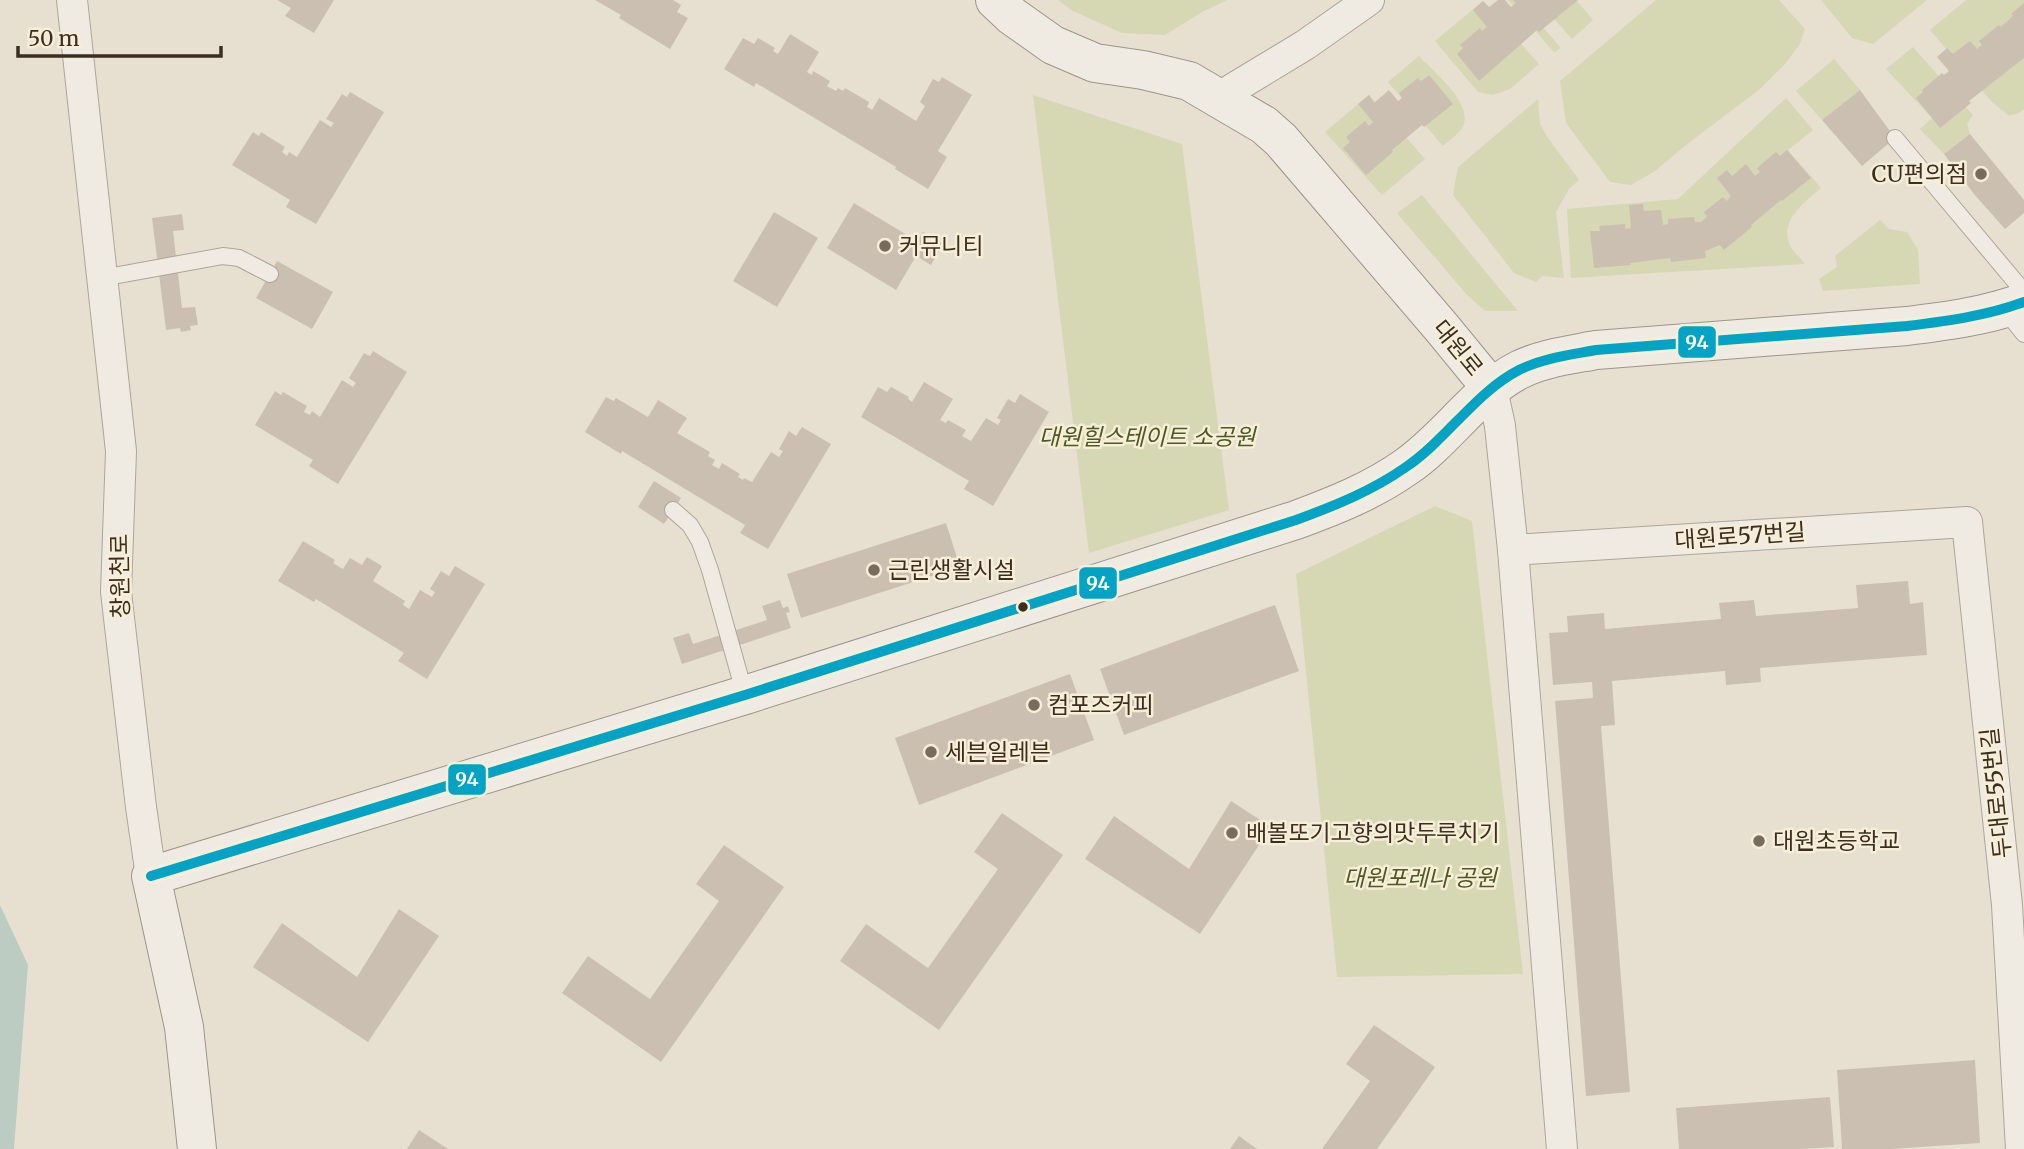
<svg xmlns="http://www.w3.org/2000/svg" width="2024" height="1149" font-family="Merriweather,'Noto Sans KR',serif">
	<rect width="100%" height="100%" fill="#e7e0d1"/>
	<!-- green -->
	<g fill="#d6d7b3">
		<polygon points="1058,0 1227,0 1202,12 1165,35 1122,33 1073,11"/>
		<polygon points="1508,0 1519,0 1561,48 1554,52"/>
		<polygon points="1537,0 1576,0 1593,20 1572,39"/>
		<polygon points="1656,0 1779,0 1805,29 1800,44 1785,64 1760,89 1686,145 1655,171 1631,185 1610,182 1566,123 1560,81"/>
		<polygon points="1821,0 1927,0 1873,44 1852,38"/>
		<polygon points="1966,0 2024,0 2024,109 2019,113 2009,116 1991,101 1930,30"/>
		<polygon points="1483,1 1539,64 1510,89 1493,95 1478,92 1435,41"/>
		<polygon points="1913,47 1973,115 1967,124 1970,134 1944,154 1920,129 1932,118 1886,69"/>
		<path d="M1419,56C1434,72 1474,104 1463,127C1459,134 1449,140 1443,146L1388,82Z"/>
		<polygon points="1834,59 1860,90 1822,120 1796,91"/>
		<polygon points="1033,95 1182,144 1229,510 1089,553"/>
		<polygon points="1369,95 1425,159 1382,195 1325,132"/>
		<path d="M1786,98L1813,130L1788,150L1821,188C1805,202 1777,222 1791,247C1795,253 1801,258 1805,264L1571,278L1567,209L1678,199Z"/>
		<polygon points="1538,99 1540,124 1548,138 1579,180 1569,189 1556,212 1564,278 1542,276 1536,282 1514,273 1453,195 1458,167"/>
		<polygon points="1422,195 1518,311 1485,311 1467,295 1397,213"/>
		<polygon points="1880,220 1889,229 1907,232 1918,250 1920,284 1823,291 1819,279 1837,267 1835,256"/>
		<polygon points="1435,506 1472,521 1523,974 1337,977 1296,574"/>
	</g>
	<!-- water -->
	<polygon fill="#bcccc2" points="0,905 28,965 14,1149 0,1149"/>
	<!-- building -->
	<g fill="#cbbfb2">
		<polygon points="277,0 334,0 314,33 285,16 291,8"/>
		<polygon points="595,0 673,0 681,5 677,12 688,18 670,49 619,18 621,15"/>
		<polygon points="1498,0 1505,0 1511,7 1516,3 1513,0 1578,0 1539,32 1537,30 1479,81 1457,54 1463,48 1460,45 1480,28 1482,31 1487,27 1473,10 1483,1 1489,7"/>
		<polygon points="2024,3 2024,58 1969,101 1971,103 1940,128 1916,98 1923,92 1922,90 1942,73 1944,75 1949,71 1937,57 1947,48 1953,54 1970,41 1977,49 1982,45 1979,41 1999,25 2001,27 2013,16 2011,14"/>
		<polygon points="790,34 819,52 807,72 812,75 813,71 830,81 827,86 836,91 838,88 843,91 845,88 869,102 867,107 872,110 879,98 916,121 925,106 920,102 933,79 939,82 942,77 972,95 938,151 947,157 928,189 895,169 896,167 756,83 754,87 724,69 743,38 754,44 758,38 775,48 773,51 778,54"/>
		<polygon points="1429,75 1453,104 1424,127 1422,125 1392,150 1393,152 1366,175 1343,148 1350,142 1346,137 1365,121 1369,126 1373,122 1358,104 1369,95 1374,103 1389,90 1398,101 1402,98 1399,93 1418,78 1421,81"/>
		<polygon points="1860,90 1895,138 1862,166 1822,120"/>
		<polygon points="350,92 384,112 316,224 286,207 290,200 232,165 253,132 259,136 261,132 285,147 282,152 287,156 289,152 297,157 320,120 331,127 334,123 326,119 342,94 347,97"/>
		<polygon points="1970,134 2024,200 2024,213 2005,229 1974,194 1944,154"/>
		<polygon points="1787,150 1811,178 1782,201 1781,200 1751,225 1752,227 1724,250 1720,245 1705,251 1706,258 1671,262 1670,258 1630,263 1631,265 1594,268 1590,231 1600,231 1599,226 1625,224 1625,229 1631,228 1629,205 1643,204 1644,211 1661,210 1663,225 1668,224 1668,219 1694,217 1695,222 1701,222 1707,217 1704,212 1723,197 1727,201 1731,196 1717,178 1727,170 1732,176 1746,164 1755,176 1760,172 1757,168 1776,152 1780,156"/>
		<polygon points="854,203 917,241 923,232 943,244 931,265 916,256 896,290 827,248"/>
		<polygon points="774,212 818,238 777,307 733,281"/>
		<polygon points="182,214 184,230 173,231 182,308 195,307 198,325 190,326 191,330 181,332 180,328 166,330 152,218"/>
		<polygon points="277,261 333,292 312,329 256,298"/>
		<polygon points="373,351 407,372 338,484 309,466 313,460 255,425 275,391 281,395 283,392 307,406 304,412 310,415 312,411 320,417 342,380 353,387 356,383 349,378 364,353 370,356"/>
		<polygon points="924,382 953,399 940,420 946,423 948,420 966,430 962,436 971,441 986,418 998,425 1001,420 997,418 1008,399 1015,403 1020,394 1049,412 993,506 964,489 969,481 861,417 878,387 887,392 891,387 909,397 908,399 912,402"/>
		<polygon points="606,397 614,401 616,398 648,417 658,400 687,418 677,433 710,452 708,456 715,460 712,465 719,469 722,463 740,474 738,477 743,480 744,478 752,482 771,452 779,457 783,451 779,449 789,431 796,436 802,427 831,444 768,549 740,533 745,525 622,451 621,454 585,432"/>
		<polygon points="654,481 681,498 664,524 638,507"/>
		<polygon points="946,523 960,567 801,618 787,574"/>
		<polygon points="303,541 335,560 333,563 343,569 350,558 362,565 367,557 382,566 373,581 405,601 403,605 409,609 420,590 432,597 435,592 430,589 441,571 449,576 455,566 485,584 427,679 398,661 404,653 316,599 314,602 278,581"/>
		<polygon points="1908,581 1910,604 1923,602 1927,655 1760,668 1761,682 1726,685 1725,671 1612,681 1615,725 1601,726 1630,1092 1586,1096 1555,701 1593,698 1592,682 1553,685 1549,633 1568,632 1567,616 1604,613 1605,629 1721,619 1719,603 1754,600 1756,616 1858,608 1856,585"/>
		<polygon points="780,600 783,608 788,606 790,612 786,613 791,628 682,664 673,638 689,633 693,644 767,620 762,606"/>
		<polygon points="1275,605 1299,671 1124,735 1100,669"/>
		<polygon points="1070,674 1094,740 919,805 895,738"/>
		<polygon points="1231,801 1271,827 1200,934 1085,859 1114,816 1189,869"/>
		<polygon points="1002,813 1063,855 939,1030 840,961 866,924 928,968 998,869 974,852"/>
		<polygon points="724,845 784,887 661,1062 562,993 588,956 650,999 719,901 696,884"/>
		<polygon points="399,909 439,936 368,1042 253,967 282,923 357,977"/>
		<polygon points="1374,1025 1435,1067 1377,1149 1322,1149 1370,1081 1346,1064"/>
		<polygon points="1975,1060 1980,1143 1892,1149 1842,1149 1837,1070"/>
		<polygon points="1830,1097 1834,1147 1801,1149 1679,1149 1676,1108"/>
		<polygon points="419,1130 448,1149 407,1149"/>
		<polygon points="1239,1136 1257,1149 1230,1149"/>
	</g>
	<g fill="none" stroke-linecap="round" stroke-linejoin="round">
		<!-- lane casing -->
		<g stroke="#ada599" stroke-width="18">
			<g id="lane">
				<polyline points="1895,138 2024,292"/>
				<polyline points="102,278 223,256 239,258 270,274"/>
				<polyline points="2004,309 2024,334"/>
				<polyline points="673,510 690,525 700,542 710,570 745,695"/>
			</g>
		</g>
		<!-- street casing -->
		<g stroke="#ada599" stroke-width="32">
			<g id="street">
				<polyline points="72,0 121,451 116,592 141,807 151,876"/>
				<polyline points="1219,97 1305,45 1369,0"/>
				<polyline points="1492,389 1500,426 1513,550 1562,1149"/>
				<polyline points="1513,550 1967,522 2007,905 2021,1149"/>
			</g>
		</g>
		<!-- secondary casing -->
		<g stroke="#9c958a" stroke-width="40">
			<g id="secondary">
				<polyline points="995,0 1012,16 1053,45 1095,63 1143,70 1189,81 1264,125 1281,140 1442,328 1492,389"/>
				<path d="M197,1149L184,1027L151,876L745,695L1296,520C1334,506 1372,491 1406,467C1446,440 1476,392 1519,370C1543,358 1570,355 1596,350L1907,326C1947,321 1986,316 2024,302"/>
			</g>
		</g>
		<!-- lane -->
		<use href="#lane" stroke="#efebe3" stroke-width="16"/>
		<!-- street -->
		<use href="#street" stroke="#efebe3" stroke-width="30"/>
		<!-- secondary -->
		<use href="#secondary" stroke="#efebe3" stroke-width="38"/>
		<!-- bus-1 casing -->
		<g stroke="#f7eed8" stroke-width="16">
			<path id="bus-1" d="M151,876L745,695L1296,520C1334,506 1372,491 1406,467C1446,440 1476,392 1519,370C1543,358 1570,355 1596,350L1907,326C1947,321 1986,316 2024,302"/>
		</g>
		<!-- bus-1 -->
		<use href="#bus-1" stroke="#03a3c5" stroke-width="10"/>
	</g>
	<!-- markers -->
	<g fill="#786c5e" stroke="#f7eed8" stroke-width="2.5">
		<circle cx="1981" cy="174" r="7"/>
		<circle cx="885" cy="246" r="7"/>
		<circle cx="874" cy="570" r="7"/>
		<circle cx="1034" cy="705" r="7"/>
		<circle cx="931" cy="752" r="7"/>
		<circle cx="1232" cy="833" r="7"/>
		<circle cx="1759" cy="841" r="7"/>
	</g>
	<circle fill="#3d2e20" stroke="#f7eed8" stroke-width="2.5" cx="1023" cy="607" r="6"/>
	<g text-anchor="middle" stroke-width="5" stroke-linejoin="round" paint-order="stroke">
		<!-- poi labels -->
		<g font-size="23" fill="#3d2e20" stroke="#f7eed8" text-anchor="start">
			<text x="1967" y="182" text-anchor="end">CU편의점</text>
			<text x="899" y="254">커뮤니티</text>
			<text x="888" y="578">근린생활시설</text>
			<text x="1048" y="713">컴포즈커피</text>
			<text x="945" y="760">세븐일레븐</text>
			<text x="1246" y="841">배볼또기고향의맛두루치기</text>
			<text x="1773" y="849">대원초등학교</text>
		</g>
		<!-- street labels -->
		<g font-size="23" fill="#3d2e20" stroke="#f7eed8">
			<text transform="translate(1458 348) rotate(51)" y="8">대원로</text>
			<text transform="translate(1740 536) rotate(-4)" y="8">대원로57번길</text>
			<text transform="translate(120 576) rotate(-91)" y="8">창원천로</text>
			<text transform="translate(1996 793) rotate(-96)" y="8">두대로55번길</text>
		</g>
		<!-- park labels -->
		<g font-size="23" font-style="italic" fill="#4d5a26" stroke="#f7eed8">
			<text x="1147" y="445">대원힐스테이트 소공원</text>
			<text x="1420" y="886">대원포레나 공원</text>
		</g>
	</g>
	<g stroke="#f7eed8" stroke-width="2.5">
		<rect x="1677" y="325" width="40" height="34" rx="7" fill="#03a3c5"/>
		<rect x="1078" y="566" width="40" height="34" rx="7" fill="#03a3c5"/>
		<rect x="447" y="763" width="40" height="33" rx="7" fill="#03a3c5"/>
	</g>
	<g font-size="19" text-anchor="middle" font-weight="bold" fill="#fff">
		<text x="1697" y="349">94</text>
		<text x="1098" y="590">94</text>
		<text x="467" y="786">94</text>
	</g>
	<!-- scale -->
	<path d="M18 46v10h203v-10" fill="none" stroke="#3d2e20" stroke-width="3.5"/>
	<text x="28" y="46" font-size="21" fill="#3d2e20" stroke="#f7eed8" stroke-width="5" paint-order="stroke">50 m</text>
</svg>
